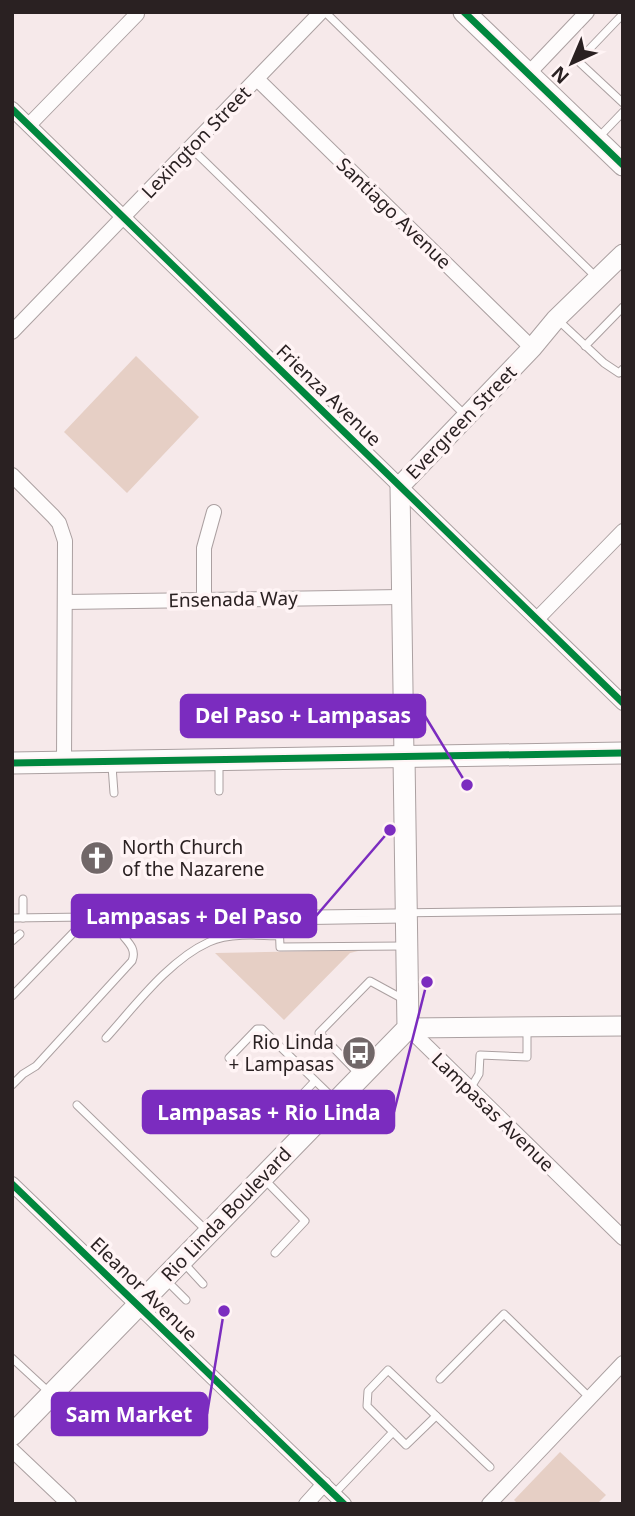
<svg xmlns="http://www.w3.org/2000/svg" width="635" height="1516" font-family="'Noto Sans',sans-serif">
	<rect width="100%" height="100%" fill="#f6e9ea"/>
	<!-- green -->
	<g fill="#e6cfc5">
		<polygon points="136,356 199,417 127,493 64,432"/>
		<polygon points="362,950 350,953 284,1020 215,953"/>
		<polygon points="560,1452 606,1495 597,1504 518,1504 514,1500"/>
	</g>
	<g fill="none" stroke-linecap="round" stroke-linejoin="round">
		<!-- service casing -->
		<g stroke="#aba0a1" stroke-width="9">
			<g id="service">
				<polyline points="325,12 595,276"/>
				<polyline points="623,14 578,61 623,103"/>
				<polyline points="599,137 623,112"/>
				<polyline points="191,148 465,415"/>
				<polyline points="558,320 604,363 619,373 623,369"/>
				<polyline points="585,346 623,307"/>
				<polyline points="219,764 219,791"/>
				<polyline points="112,766 114,793"/>
				<polyline points="23,899 23,918"/>
				<polyline points="12,918 623,910"/>
				<polyline points="12,941 20,934"/>
				<polyline points="403,946 280,947 279,921 405,919"/>
				<polyline points="12,996 75,931"/>
				<path d="M106,1038C135,1006 169,960 209,942C228,933 259,935 279,936"/>
				<polyline points="229,1058 257,1029 262,1029 336,1101"/>
				<polyline points="361,1076 319,1033 370,981 403,999"/>
				<polyline points="315,1081 297,1100 297,1104 316,1122"/>
				<path d="M12,1085L23,1074L36,1066L132,961C136,951 131,945 124,937"/>
				<polyline points="470,1089 479,1074 480,1055 527,1057 527,1029"/>
				<polyline points="77,1105 208,1232"/>
				<polyline points="265,1180 305,1221 275,1253"/>
				<polyline points="182,1261 203,1284"/>
				<polyline points="167,1281 186,1300"/>
				<polyline points="12,1358 51,1394"/>
				<polyline points="440,1379 504,1314 589,1397"/>
				<polyline points="393,1432 406,1445 436,1416"/>
				<polyline points="334,1494 393,1432 367,1406 368,1391 388,1370 490,1467"/>
			</g>
		</g>
		<!-- minor casing -->
		<g stroke="#aba0a1" stroke-width="16">
			<g id="minor">
				<polyline points="528,74 587,12"/>
				<polyline points="257,79 532,348"/>
				<polyline points="12,109 623,703"/>
				<polyline points="29,125 137,14"/>
				<polyline points="12,332 321,12"/>
				<polyline points="12,475 53,516 59,523 65,541 64,762"/>
				<polyline points="204,600 204,548 214,512"/>
				<polyline points="65,602 401,597"/>
				<polyline points="537,619 623,531"/>
				<polyline points="408,1028 623,1238"/>
				<polyline points="12,1184 344,1504"/>
				<polyline points="12,1450 69,1504"/>
				<polyline points="306,1504 324,1484"/>
				<polyline points="489,1504 623,1363"/>
			</g>
		</g>
		<!-- tertiary casing -->
		<g stroke="#aba0a1" stroke-width="21">
			<g id="tertiary">
				<polyline points="404,757 400,486 532,348 556,319 623,254"/>
				<polyline points="408,1028 623,1026"/>
			</g>
		</g>
		<!-- secondary casing -->
		<g stroke="#aba0a1" stroke-width="23">
			<g id="secondary">
				<polyline points="464,12 623,165"/>
				<polyline points="12,763 623,753"/>
				<polyline points="12,1435 408,1028 404,757"/>
			</g>
		</g>
		<!-- service -->
		<use href="#service" stroke="#fefcfc" stroke-width="7"/>
		<!-- minor -->
		<use href="#minor" stroke="#fefcfc" stroke-width="14"/>
		<!-- tertiary -->
		<use href="#tertiary" stroke="#fefcfc" stroke-width="19"/>
		<!-- secondary -->
		<use href="#secondary" stroke="#fefcfc" stroke-width="21"/>
		<!-- cycleway casing -->
		<g stroke="#fff4f5" stroke-width="11">
			<g id="cycleway">
				<polyline points="464,12 623,165"/>
				<polyline points="12,109 623,703"/>
				<polyline points="12,763 623,753"/>
				<polyline points="12,1184 344,1504"/>
			</g>
		</g>
		<!-- cycleway -->
		<use href="#cycleway" stroke="#00873e" stroke-width="7"/>
	</g>
	<!-- icons -->
	<defs>
		<g id="church-disc" transform="scale(1.75)"><circle r="9.5" fill="#716768" stroke="#fff4f5"/><path d="M-1.2-6h2.4v3.5h3.3v2.4h-3.3V6h-2.4V-.1h-3.3v-2.4h3.3Z" fill="#fff"/></g>
		<g id="bus-disc" transform="scale(1.75)"><circle r="9.5" fill="#716768" stroke="#fff4f5"/><path d="M-5-6H5V4H4V6H2V4H-2V6H-4V4H-5ZM-3.5-4V0h7V-4ZM-3.5 1.2v1.5H-2V1.2ZM2 1.2v1.5H3.5V1.2Z" fill="#fff"/></g>
	</defs>
	<g fill-rule="evenodd">
		<use href="#church-disc" x="97" y="858"/>
		<use href="#bus-disc" x="359" y="1053"/>
	</g>
	<g text-anchor="middle" stroke-width="7" stroke-linejoin="round" paint-order="stroke">
		<!-- street labels -->
		<g font-size="19" fill="#2a2122" stroke="#fff4f5">
			<text transform="translate(196 142) rotate(-46)" y="7">Lexington Street</text>
			<text transform="translate(394 213) rotate(44)" y="7">Santiago Avenue</text>
			<text transform="translate(329 395) rotate(44)" y="7">Frienza Avenue</text>
			<text transform="translate(461 422) rotate(-46)" y="7">Evergreen Street</text>
			<text transform="translate(233 599) rotate(-1)" y="7">Ensenada Way</text>
			<text transform="translate(493 1112) rotate(44)" y="7">Lampasas Avenue</text>
			<text transform="translate(226 1214) rotate(-46)" y="7">Rio Linda Boulevard</text>
			<text transform="translate(144 1289) rotate(44)" y="7">Eleanor Avenue</text>
		</g>
		<!-- poi labels -->
		<g font-size="19" fill="#2a2122" stroke="#fff4f5" text-anchor="start">
			<text x="122" y="854">North Church<tspan x="122" dy="22">of the Nazarene</tspan></text>
			<text x="334" y="1049" text-anchor="end">Rio Linda<tspan x="334" dy="22">+ Lampasas</tspan></text>
		</g>
	</g>
	<!-- callouts -->
	<path fill="none" stroke="#7b2cbf" stroke-width="2.5" d="M467 785L425 716M390 830L316 916M427 982L394 1112M224 1311L207 1414"/>
	<g fill="#7b2cbf" stroke="#fff4f5" stroke-width="2.5">
		<circle cx="467" cy="785" r="7"/>
		<circle cx="390" cy="830" r="7"/>
		<circle cx="427" cy="982" r="7"/>
		<circle cx="224" cy="1311" r="7"/>
	</g>
	<g fill="#7b2cbf" stroke="#7b2cbf" stroke-width="2.5">
		<rect x="181" y="695" width="244" height="42" rx="7"/>
		<rect x="72" y="895" width="244" height="42" rx="7"/>
		<rect x="143" y="1091" width="251" height="42" rx="7"/>
		<rect x="52" y="1393" width="155" height="42" rx="7"/>
	</g>
	<g font-size="21" text-anchor="middle" font-weight="bold" fill="#fff">
		<text x="303" y="723">Del Paso + Lampasas</text>
		<text x="194" y="924">Lampasas + Del Paso</text>
		<text x="269" y="1120">Lampasas + Rio Linda</text>
		<text x="129" y="1422">Sam Market</text>
	</g>
	<!-- border -->
	<rect width="635" height="1516" fill="none" stroke="#2a2122" stroke-width="28"/>
	<!-- north arrow -->
	<g transform="translate(572 63) rotate(224)" stroke="#fff4f5" stroke-width="5" paint-order="stroke">
	<path d="M0-5L12 26L0 18L-12 26Z" fill="#2a2122"/>
	<text y="-10" font-size="19" font-weight="bold" text-anchor="middle" fill="#2a2122">N</text>
	</g>
</svg>
